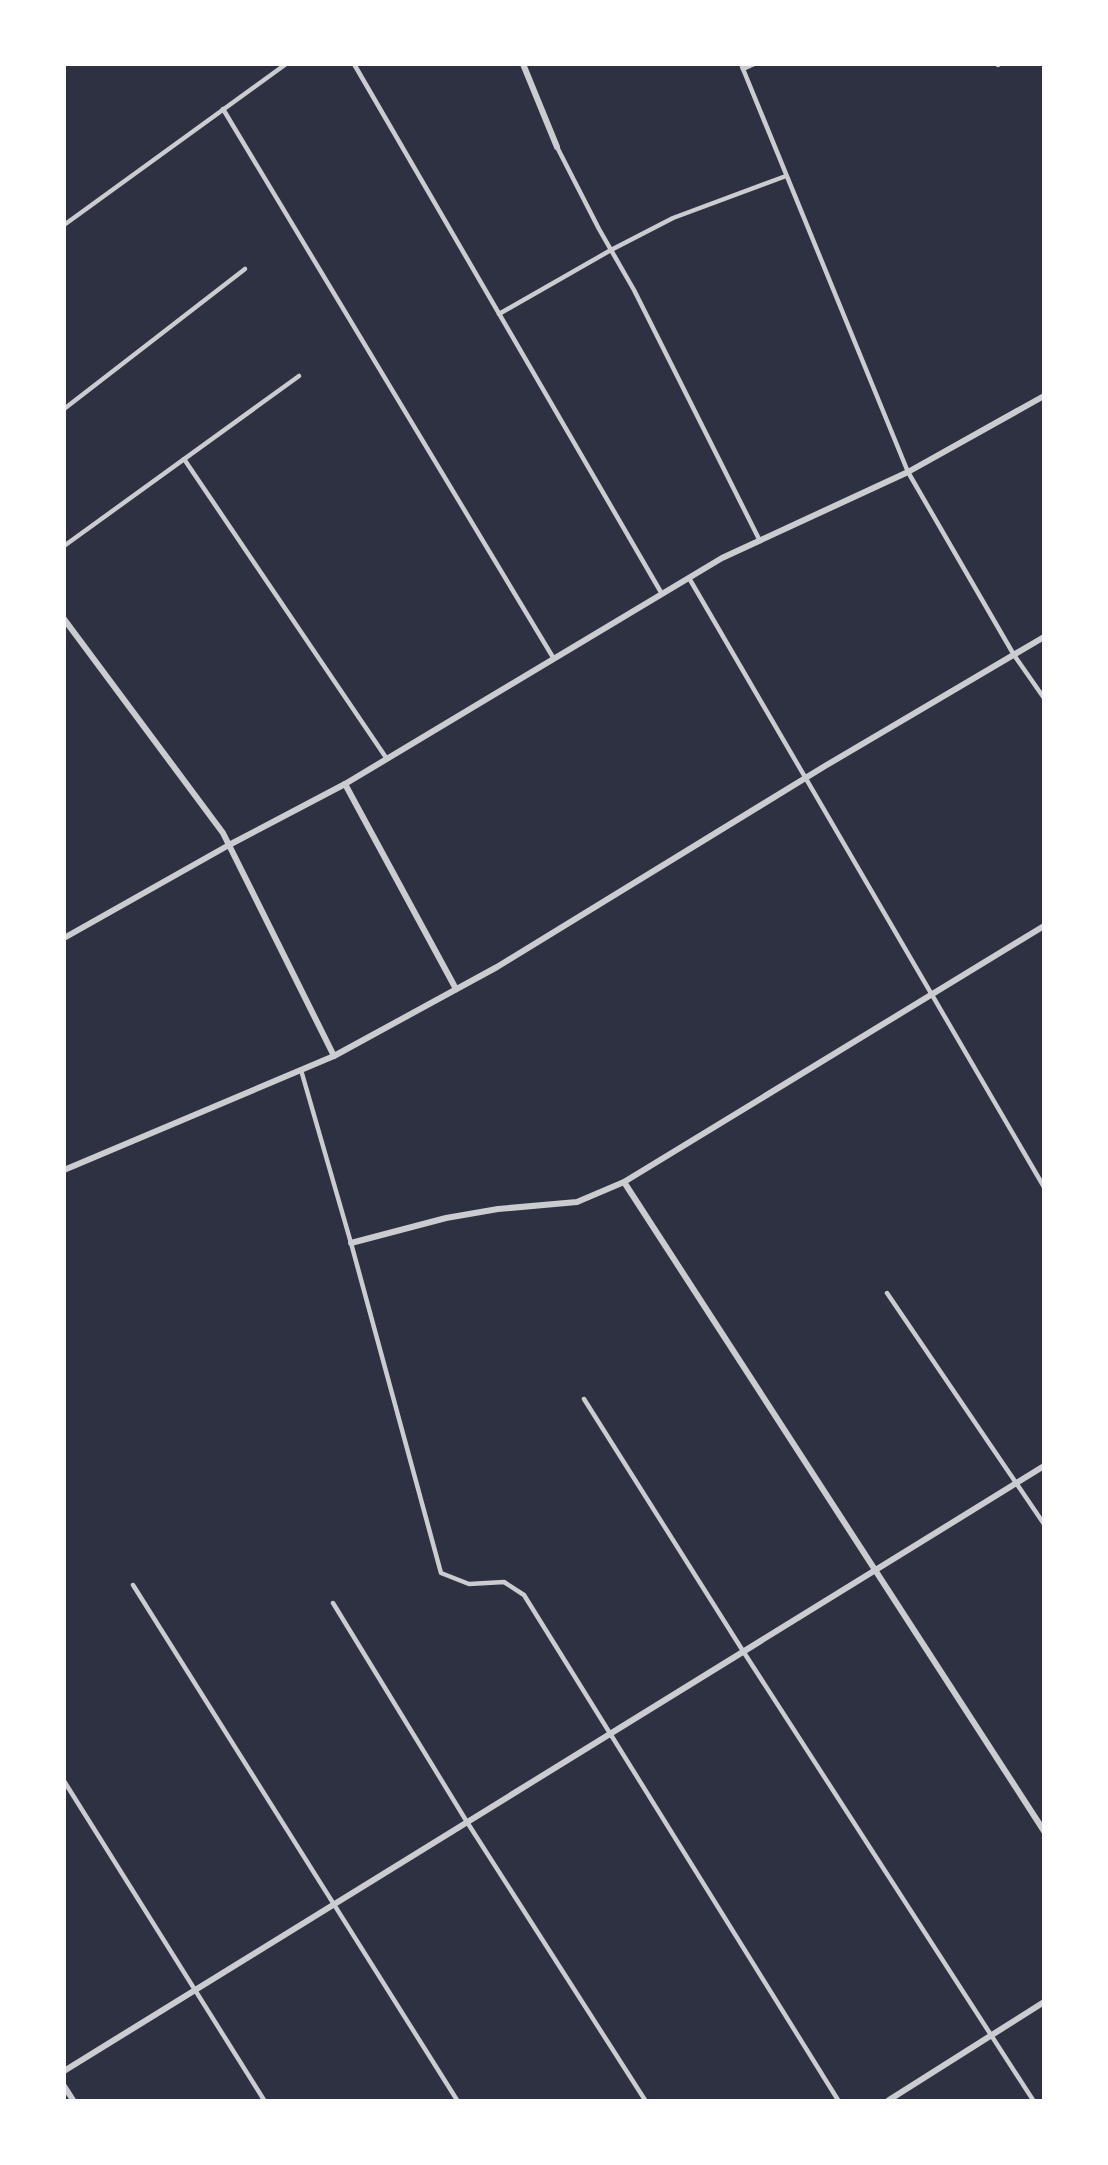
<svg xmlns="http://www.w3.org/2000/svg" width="1108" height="2165" font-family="Raleway,sans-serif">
	<rect width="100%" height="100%" fill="#2d3142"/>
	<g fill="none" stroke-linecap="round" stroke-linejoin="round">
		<!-- service -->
		<g stroke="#caccd0" stroke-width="4.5">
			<polyline points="354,64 662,594"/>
			<polyline points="741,64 908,472 1014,655 1044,698"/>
			<polyline points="998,64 998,65"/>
			<polyline points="743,69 754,64"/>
			<polyline points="223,109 554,659"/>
			<polyline points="557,147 599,229 634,290 760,541"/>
			<polyline points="64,225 286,64"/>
			<polyline points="499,314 611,250 673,218 786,176"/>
			<polyline points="64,409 245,269"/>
			<polyline points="184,459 387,759"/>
			<polyline points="64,546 299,376"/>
			<polyline points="689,578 1044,1187"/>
			<polyline points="301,1070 351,1243 441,1573 469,1584 504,1582 524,1595 838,2100"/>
			<polyline points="887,1293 1044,1524"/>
			<polyline points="584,1399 743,1651 1033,2100"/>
			<polyline points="133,1585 457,2100"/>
			<polyline points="333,1603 467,1822 645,2100"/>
			<polyline points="64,1781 264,2100"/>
		</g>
		<!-- minor -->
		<g stroke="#caccd0" stroke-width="6">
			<polyline points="523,64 557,147"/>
			<polyline points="64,619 223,833 334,1056"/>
			<polyline points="345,784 456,989"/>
			<polyline points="64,938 229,845 345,784 722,558 908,472 1044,396"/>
			<polyline points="64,1170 334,1056 497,967 825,766 1044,637"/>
			<polyline points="624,1182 1044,1831"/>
			<polyline points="351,1243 446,1218 498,1209 577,1202 624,1182 1044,926"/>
			<polyline points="64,2071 1044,1466"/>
			<polyline points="64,2086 73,2100"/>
			<polyline points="889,2100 1044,2002"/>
		</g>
	</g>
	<!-- border -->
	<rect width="1108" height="2165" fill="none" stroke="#ffffff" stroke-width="132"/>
</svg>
